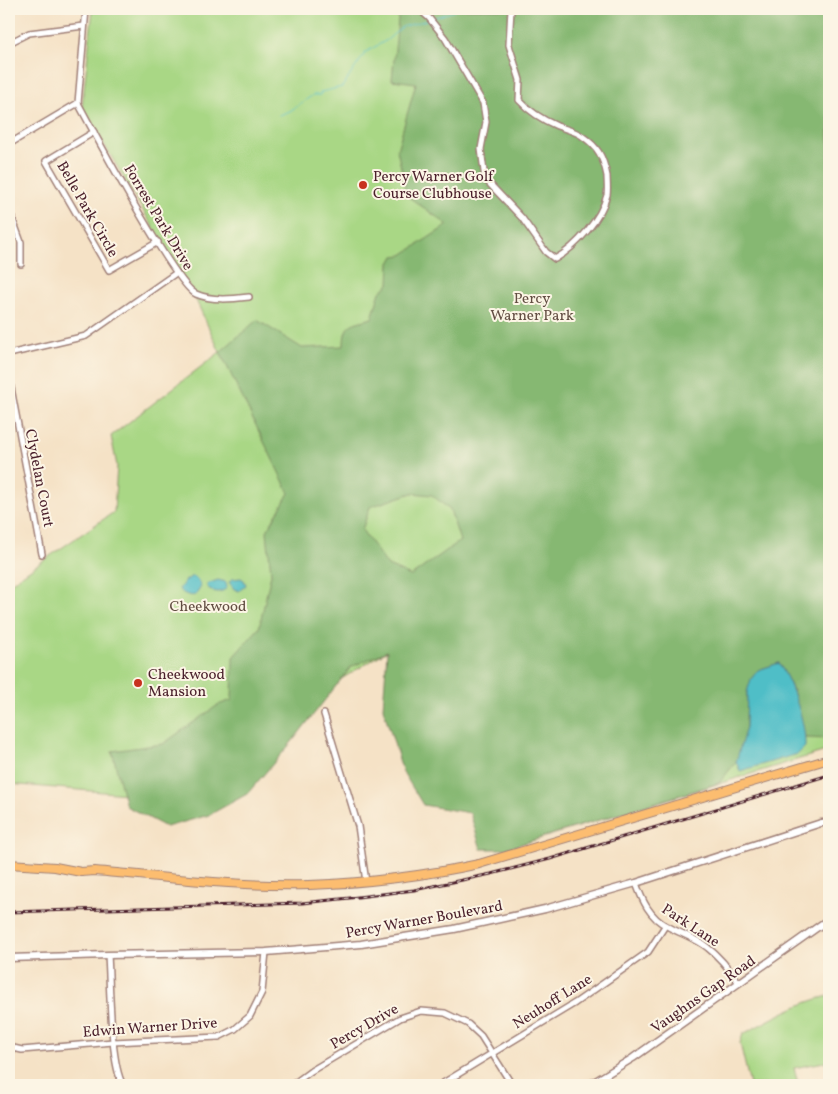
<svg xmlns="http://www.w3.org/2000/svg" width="838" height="1094" font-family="Vollkorn,serif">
	<rect width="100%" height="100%" fill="#fcf5e5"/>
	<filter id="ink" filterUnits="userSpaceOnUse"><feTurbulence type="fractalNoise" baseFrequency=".02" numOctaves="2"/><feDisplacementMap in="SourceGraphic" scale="10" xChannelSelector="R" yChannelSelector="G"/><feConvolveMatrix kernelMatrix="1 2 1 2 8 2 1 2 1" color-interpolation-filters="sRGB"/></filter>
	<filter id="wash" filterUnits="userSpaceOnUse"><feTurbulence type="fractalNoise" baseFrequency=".0096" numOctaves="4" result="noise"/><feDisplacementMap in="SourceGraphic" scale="20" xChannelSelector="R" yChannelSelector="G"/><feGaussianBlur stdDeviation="1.12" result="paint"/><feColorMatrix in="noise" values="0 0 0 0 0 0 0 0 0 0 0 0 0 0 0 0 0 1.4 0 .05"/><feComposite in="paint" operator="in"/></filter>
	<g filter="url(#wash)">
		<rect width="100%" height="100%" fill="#f5e2c6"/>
		<!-- green -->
		<g fill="#a9d785" stroke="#7a7b58">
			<polygon points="93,9 829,9 829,750 505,849 387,651 150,796 9,784 9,584 114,512 117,466 111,436 220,352 189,285 183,278 82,107"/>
			<path d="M829,996V1061L794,1068L797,1080L803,1085H750L740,1043L743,1034C770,1020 799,1002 829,996Z"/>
		</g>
		<!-- forest -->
		<path fill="#86b872" stroke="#686c4e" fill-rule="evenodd" d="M399,9H829V739L805,738L793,690L779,663L758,670L747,692L746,727L741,751L736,762L719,783L505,849H481L470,813L423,805L403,772L383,708L387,651L351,667L291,743L247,794L209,815L166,827L126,806L112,751L163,744L218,705L232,700L233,657L259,628L271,574L267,531L289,493L220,352L257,320L302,348L344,346C344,322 352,324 372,318L380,292L389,284L390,263L394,256L402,255L448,225L403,193L405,185L397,150L416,83L392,80ZM412,493L432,495L450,510L460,541L411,576L388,566L362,530L370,507Z"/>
		<!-- water -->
		<g fill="#50bec7" stroke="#4d6e79">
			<path d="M192,576L197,579L201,586L196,595C191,597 182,594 179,589L185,581Z"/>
			<polygon points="241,578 244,580 246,585 239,591 234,589 229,582 232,579"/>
			<path d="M218,580L226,582L227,588C219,594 215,593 207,587V584Z"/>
			<path d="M779,663C792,685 806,721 805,747L798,754L740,771L736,762L746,727L747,692L751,679L758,670Z"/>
		</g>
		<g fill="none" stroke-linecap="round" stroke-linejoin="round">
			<!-- stream -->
			<g stroke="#50bec7" stroke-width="1">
				<polyline points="433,18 454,11"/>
				<polyline points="279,115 290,111 313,95 320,95 321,92 342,87 366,52 387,40 402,27 427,20"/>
			</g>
		</g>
	</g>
	<g filter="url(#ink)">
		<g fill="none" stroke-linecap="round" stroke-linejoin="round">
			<!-- minor casing -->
			<g stroke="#a08078" stroke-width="8">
				<g id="minor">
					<path d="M419,9L429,18L445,38L483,103L486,122L481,149L485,179L522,218L546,252L555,259C576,247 601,219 607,195C608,190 607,181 607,176C603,156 598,147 582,136C575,131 565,129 557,126C543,120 529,111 519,100L520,80L509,45L511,9"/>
					<polyline points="9,43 29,33 84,26"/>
					<path d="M78,103C93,131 176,286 196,294C212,301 232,299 249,297"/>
					<polyline points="78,103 86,9"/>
					<polyline points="94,132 46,161 109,270 158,242"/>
					<polyline points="9,144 78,103"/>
					<polyline points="9,209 21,242 21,264"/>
					<polyline points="9,354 86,336 176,273"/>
					<polyline points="9,377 42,554"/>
					<polyline points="324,714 358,826 366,882"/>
					<path d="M636,883C642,900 650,918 667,926C681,934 696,938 708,948C721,958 730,970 739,983"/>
					<path d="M108,955C110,983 110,1064 123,1085"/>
					<polyline points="9,1047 22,1050 113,1042 219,1037 235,1029 250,1016 262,992 266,952"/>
					<polyline points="292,1085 311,1071 400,1018 421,1011 445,1013 468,1024 481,1036 512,1085"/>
					<polyline points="440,1085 575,1003 611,978 648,952 665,926"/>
				</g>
			</g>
			<!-- tertiary casing -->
			<g stroke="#a08078" stroke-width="9">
				<g id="tertiary">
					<polyline points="9,958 108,955 266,952 361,944 454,929 545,909 636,883 821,823 829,823"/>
					<polyline points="589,1085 633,1058 829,919"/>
				</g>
			</g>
			<!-- primary casing -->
			<g stroke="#a08078" stroke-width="10">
				<path id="primary" d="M9,864L55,867L81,872L95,871C166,877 238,887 309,885C365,883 423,876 479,864L829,759"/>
			</g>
			<!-- minor -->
			<use href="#minor" stroke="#fff" stroke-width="5"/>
			<!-- tertiary -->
			<use href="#tertiary" stroke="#fff" stroke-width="6"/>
			<!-- primary -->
			<use href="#primary" stroke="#fcbd6f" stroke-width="8"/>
			<!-- rail casing -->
			<g stroke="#4a1f2b" stroke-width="3">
				<polyline id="rail" points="9,912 302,903 350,898 414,890 491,874 550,859 829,775"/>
			</g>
			<!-- rail -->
			<use href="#rail" stroke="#fcf5e5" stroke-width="1" stroke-dasharray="4" stroke-linecap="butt"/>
		</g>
	</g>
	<!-- markers -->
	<g fill="#c8321e" stroke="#fcf5e5" stroke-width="2">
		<circle cx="363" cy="185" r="5"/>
		<circle cx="138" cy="683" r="5"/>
	</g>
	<g text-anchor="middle" stroke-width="4" stroke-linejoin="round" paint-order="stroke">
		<!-- poi labels -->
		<g font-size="15" fill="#4a1f2b" stroke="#fcf5e5" text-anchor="start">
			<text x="373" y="181">Percy Warner Golf<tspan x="373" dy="17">Course Clubhouse</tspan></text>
			<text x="148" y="679">Cheekwood<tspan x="148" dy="17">Mansion</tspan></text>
		</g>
		<!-- street labels -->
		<g font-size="15" fill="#4a1f2b" stroke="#fcf5e5">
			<text transform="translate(88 209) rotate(60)" y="5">Belle Park Circle</text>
			<text transform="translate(159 217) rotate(59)" y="5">Forrest Park Drive</text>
			<text transform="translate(40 478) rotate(79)" y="5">Clydelan Court</text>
			<text transform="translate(424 919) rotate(-10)" y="5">Percy Warner Boulevard</text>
			<text transform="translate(691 925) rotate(33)" y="5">Park Lane</text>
			<text transform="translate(703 994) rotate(-35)" y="5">Vaughns Gap Road</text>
			<text transform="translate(552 1001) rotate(-32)" y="5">Neuhoff Lane</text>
			<text transform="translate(364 1026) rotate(-30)" y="5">Percy Drive</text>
			<text transform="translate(150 1027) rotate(-4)" y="5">Edwin Warner Drive</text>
		</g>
		<!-- park labels -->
		<g font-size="15" fill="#624d42" stroke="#fcf5e5">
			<text x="532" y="303">Percy<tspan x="532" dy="17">Warner Park</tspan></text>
			<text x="208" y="611">Cheekwood</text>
		</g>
	</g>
	<!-- margin -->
	<rect width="838" height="1094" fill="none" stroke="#fcf5e5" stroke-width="30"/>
</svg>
